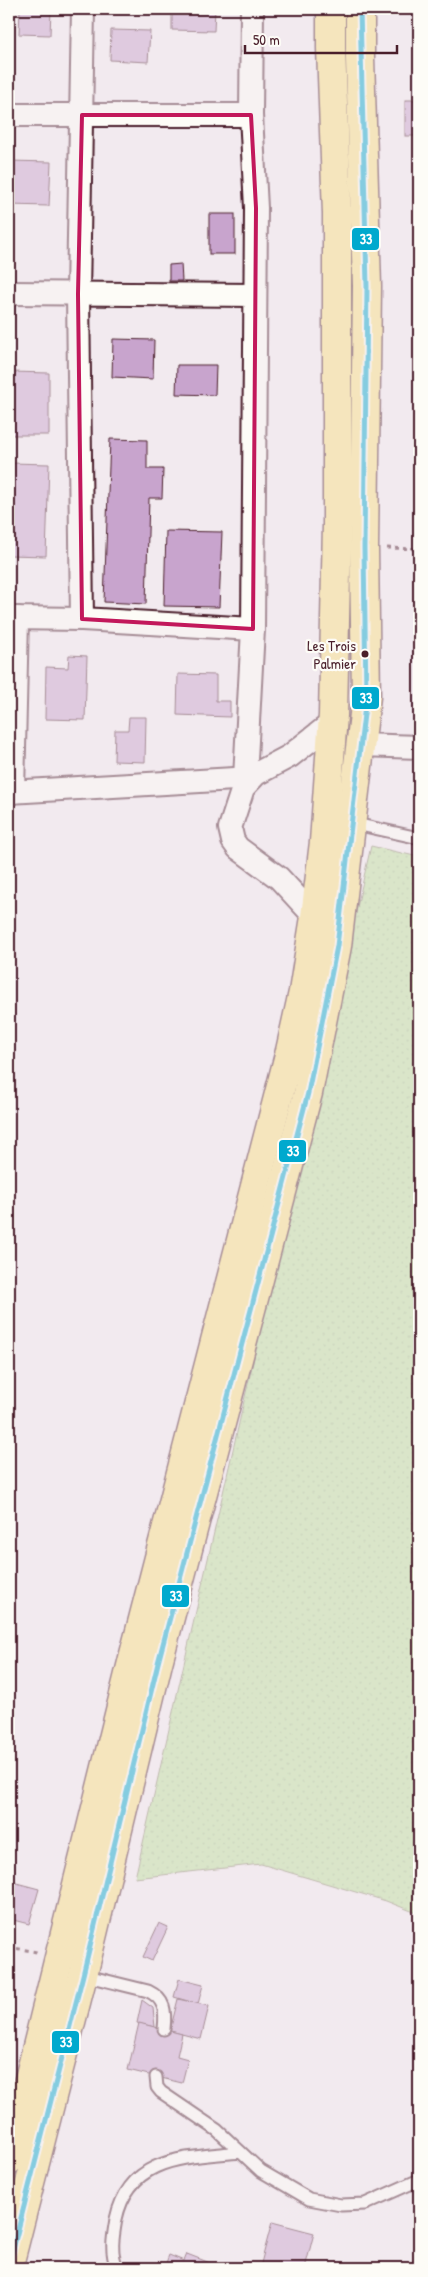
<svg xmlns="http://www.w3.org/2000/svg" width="428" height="2277" font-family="'Patrick Hand',sans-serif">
	<defs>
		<pattern id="grass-dots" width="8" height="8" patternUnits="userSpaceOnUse" patternTransform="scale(1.25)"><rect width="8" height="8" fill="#bce19c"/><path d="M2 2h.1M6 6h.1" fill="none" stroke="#a3c187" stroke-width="1.8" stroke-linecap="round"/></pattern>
	</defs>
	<rect width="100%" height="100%" fill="#f2eaef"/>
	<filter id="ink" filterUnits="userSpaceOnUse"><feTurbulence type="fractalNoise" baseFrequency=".02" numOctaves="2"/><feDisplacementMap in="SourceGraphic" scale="10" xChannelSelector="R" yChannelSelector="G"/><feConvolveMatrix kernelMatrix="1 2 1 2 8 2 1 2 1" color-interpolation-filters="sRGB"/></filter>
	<g filter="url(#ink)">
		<!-- grass -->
		<polygon fill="url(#grass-dots)" stroke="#838064" points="371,846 419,857 419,1914 386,1901 261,1864 135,1878"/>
		<!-- building -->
		<g fill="#c8a4cd" stroke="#4a1f2b">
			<polygon points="20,9 51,9 50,35 19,34"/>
			<polygon points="172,9 215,9 214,31 172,30"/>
			<polygon points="417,9 419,9 419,38 416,38"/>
			<polygon points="111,30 150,31 148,62 110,60"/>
			<rect x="405" y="100" width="14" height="36"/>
			<polygon points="9,161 51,162 49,206 9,205"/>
			<rect x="209" y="214" width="26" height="40"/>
			<polygon points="181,264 182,281 169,281 169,265"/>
			<polygon points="113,339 154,340 153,379 112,377"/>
			<polygon points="177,365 216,365 215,395 176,394"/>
			<polygon points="12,372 49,373 49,435 12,435"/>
			<polygon points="110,439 147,440 147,469 163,469 162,498 149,498 146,604 104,602"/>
			<polygon points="11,463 49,464 46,556 9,555"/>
			<polygon points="166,531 222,532 219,607 164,606"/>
			<polygon points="69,655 87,656 85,720 45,719 46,667 68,668"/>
			<polygon points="178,674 216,675 216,701 230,701 230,717 177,715"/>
			<polygon points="129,717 146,717 145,762 114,761 115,730 128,730"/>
			<polygon points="9,1881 39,1889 29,1924 9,1919"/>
			<polygon points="159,1923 168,1927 152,1961 143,1957"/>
			<polygon points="179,1979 203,1985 198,2004 174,1997"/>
			<polygon points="178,1999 209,2006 201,2039 170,2031"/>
			<polygon points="142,2000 153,2008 155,2027 137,2023"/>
			<polygon points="139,2023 182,2034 177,2056 188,2059 182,2083 128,2070"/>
			<polygon points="272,2222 314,2233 305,2268 260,2267"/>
			<polygon points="187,2254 218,2266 217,2268 164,2268 169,2255 184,2261"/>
		</g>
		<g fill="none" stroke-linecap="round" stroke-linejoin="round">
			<!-- lane casing -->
			<g stroke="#4a1f2b" stroke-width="15">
				<g id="lane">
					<polyline points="351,823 419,838"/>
					<path d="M83,1975L148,1991C165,1999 166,2011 164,2029"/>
					<polyline points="156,2077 157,2087 161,2092 217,2130 261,2171 309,2199 341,2205 365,2204 419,2180"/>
					<path d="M117,2268C110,2251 113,2237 116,2219C130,2155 187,2158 240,2152"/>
				</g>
			</g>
			<!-- street casing -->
			<g stroke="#4a1f2b" stroke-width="26">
				<g id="street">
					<polyline points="9,115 251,115"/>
					<polyline points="9,293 255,295"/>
					<polyline points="9,618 82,619 253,629"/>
					<polyline points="82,619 78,294 83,9"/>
					<polyline points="361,745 419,747"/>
					<polyline points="245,778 253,629 256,208 251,115 252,9"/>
					<polyline points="9,792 252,778"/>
					<polyline points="13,792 17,618"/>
					<polyline points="315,917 279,878 238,848 233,841 230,828 243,788 256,774 290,756 333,722"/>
				</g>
			</g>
			<!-- primary casing -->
			<g stroke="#4a1f2b" stroke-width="31">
				<g id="primary">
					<polyline points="9,2160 133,1658 290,1051 303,992 315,917 324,842 333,715 337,524 337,214 331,48 331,9"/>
					<polyline points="9,2265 83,1975 158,1663 308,1093 337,946 366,697 364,548 367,286 360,58 360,9"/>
				</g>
			</g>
			<!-- path -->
			<g stroke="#4a1f2b" stroke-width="3" stroke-dasharray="4 4" stroke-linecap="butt">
				<polyline points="387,548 419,549"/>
				<polyline points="9,1947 37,1952"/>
			</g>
			<!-- lane -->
			<use href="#lane" stroke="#fdfcf7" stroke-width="11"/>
			<!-- street -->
			<use href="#street" stroke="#fdfcf7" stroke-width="22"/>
			<!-- primary -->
			<use href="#primary" stroke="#f9e181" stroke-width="28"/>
			<!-- bus-1 casing -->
			<g stroke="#fdfcf7" stroke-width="9">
				<polyline id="bus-1" points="9,2265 83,1975 158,1663 308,1093 337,946 366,697 364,548 367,286 360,9"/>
			</g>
			<!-- bus-1 -->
			<use href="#bus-1" stroke="#00a9ce" stroke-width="5"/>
		</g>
	</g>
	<!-- marked area -->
	<path d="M0 0H428V2277H0ZM82,115H251L256,208L253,629L82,619L78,294Z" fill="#f2eaef" fill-opacity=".55" fill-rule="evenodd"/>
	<path fill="none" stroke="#c2185b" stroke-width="4" stroke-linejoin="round" d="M82,115H251L256,208L253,629L82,619L78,294Z"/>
	<!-- markers -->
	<circle fill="#4a1f2b" stroke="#fdfcf7" stroke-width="2" cx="365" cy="654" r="4.5"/>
	<g text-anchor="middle" stroke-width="4.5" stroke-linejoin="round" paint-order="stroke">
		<!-- bus labels -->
		<g font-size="15" fill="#4a1f2b" stroke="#fdfcf7" text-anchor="end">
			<text x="356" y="651">Les Trois<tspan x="356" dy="18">Palmier</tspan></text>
		</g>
	</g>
	<g stroke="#fdfcf7" stroke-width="2">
		<rect x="351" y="227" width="29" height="24" rx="5" fill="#00a9ce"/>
		<rect x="351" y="686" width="29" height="24" rx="5" fill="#00a9ce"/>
		<rect x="278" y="1139" width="29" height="24" rx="5" fill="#00a9ce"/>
		<rect x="161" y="1584" width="29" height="24" rx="5" fill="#00a9ce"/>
		<rect x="51" y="2030" width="29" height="24" rx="5" fill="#00a9ce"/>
	</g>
	<g font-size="14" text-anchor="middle" font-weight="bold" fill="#fff">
		<text x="366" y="244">33</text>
		<text x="366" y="703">33</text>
		<text x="293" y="1156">33</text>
		<text x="176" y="1601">33</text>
		<text x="66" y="2047">33</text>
	</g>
	<!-- margin -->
	<rect width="428" height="2277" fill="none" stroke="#fdfcf7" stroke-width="30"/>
	<rect x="15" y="15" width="398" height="2247" fill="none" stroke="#4a1f2b" stroke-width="2" filter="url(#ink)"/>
	<!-- scale -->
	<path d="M245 45v8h152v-8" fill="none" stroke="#4a1f2b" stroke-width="2.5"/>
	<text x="253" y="45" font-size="15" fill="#4a1f2b" stroke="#fdfcf7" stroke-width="4" paint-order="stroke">50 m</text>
</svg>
